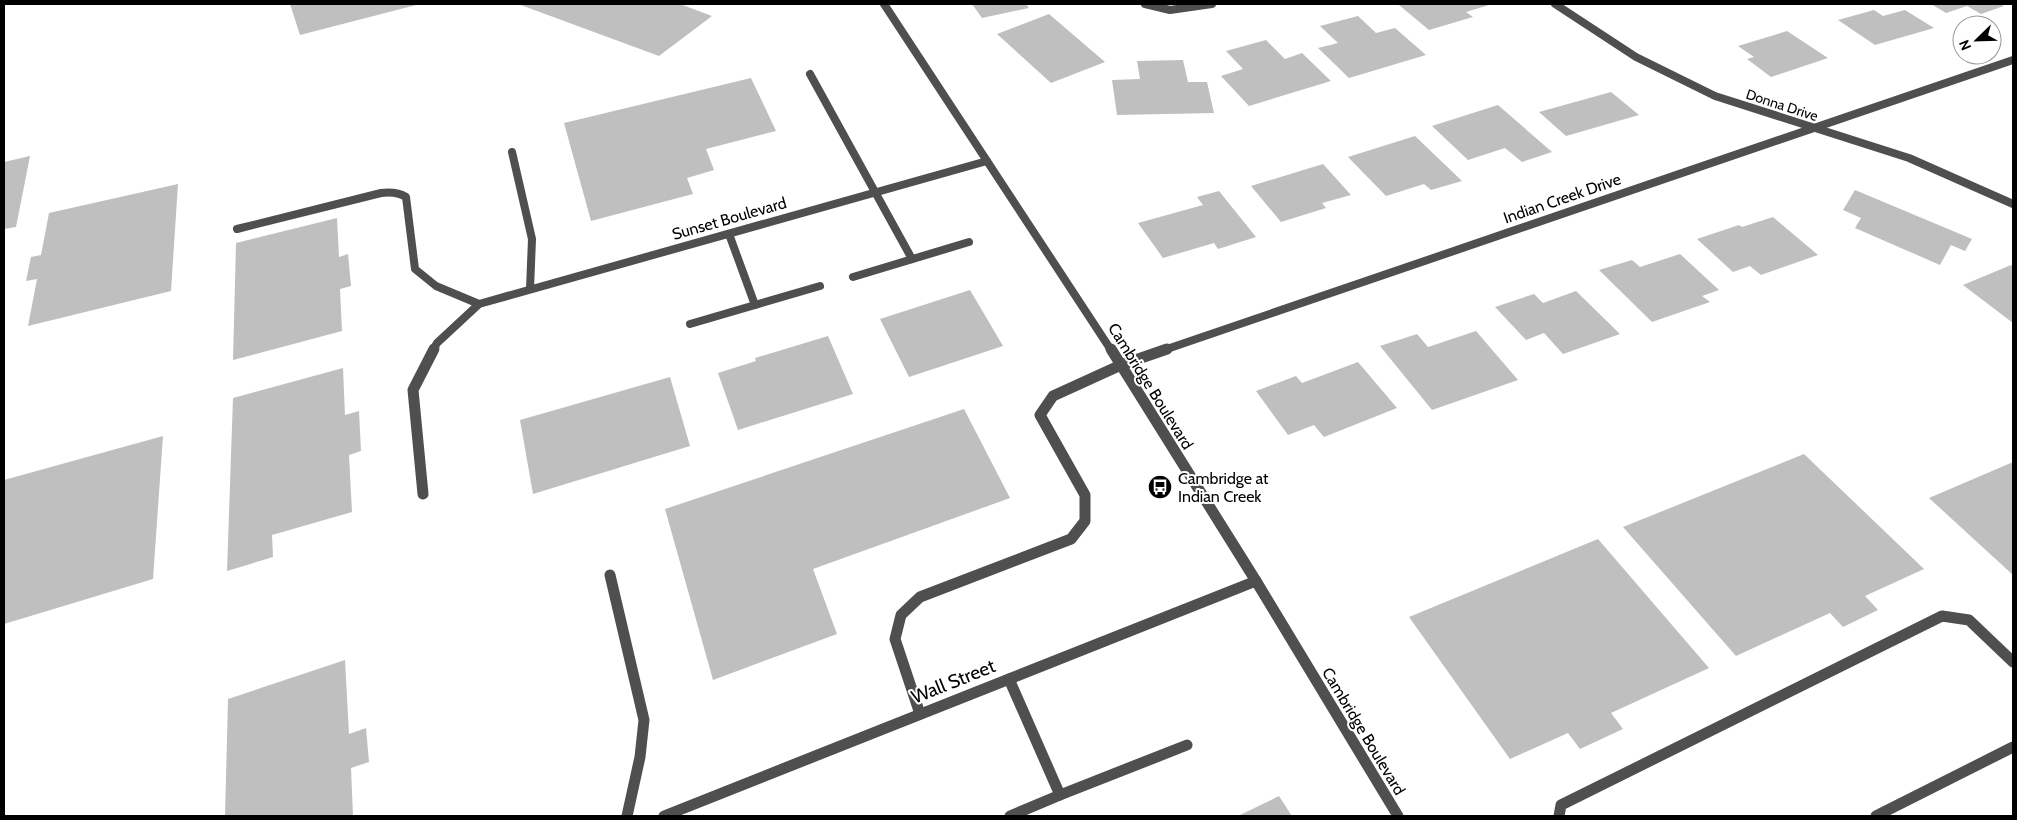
<svg xmlns="http://www.w3.org/2000/svg" width="2017" height="820" font-family="Cabin,sans-serif">
	<rect width="100%" height="100%" fill="#fff"/>
	<!-- building -->
	<g fill="#bfbfbf">
		<polygon points="290,4 420,4 300,35"/>
		<polygon points="518,4 680,4 712,16 659,56"/>
		<polygon points="972,4 1026,4 1029,8 982,18"/>
		<polygon points="1488,4 1489,5 1466,12 1473,17 1429,30 1399,5"/>
		<polygon points="1931,4 1999,4 2004,6 1981,14 1967,6 1946,13"/>
		<polygon points="1874,10 1883,16 1905,10 1934,28 1875,45 1838,20"/>
		<polygon points="1049,14 1105,62 1051,83 997,34"/>
		<polygon points="1358,16 1376,33 1395,28 1426,55 1349,78 1318,48 1338,43 1320,26"/>
		<polygon points="1787,31 1828,58 1771,77 1747,59 1754,57 1738,46"/>
		<polygon points="1266,40 1285,59 1302,53 1331,81 1249,106 1221,76 1243,69 1226,51"/>
		<polygon points="1183,60 1188,82 1207,82 1214,113 1117,115 1112,80 1140,79 1137,61"/>
		<polygon points="751,78 776,131 706,149 714,170 687,178 693,194 591,221 564,123"/>
		<polygon points="1611,92 1639,115 1566,136 1539,112"/>
		<polygon points="1498,105 1552,152 1522,162 1505,148 1468,160 1432,126"/>
		<polygon points="1415,136 1462,181 1431,190 1424,184 1386,196 1348,157"/>
		<polygon points="30,156 16,227 4,229 4,162"/>
		<polygon points="1323,164 1351,195 1322,203 1326,208 1281,222 1251,186"/>
		<polygon points="178,184 171,291 28,326 37,279 26,281 31,257 41,255 49,213"/>
		<polygon points="1855,190 1972,239 1965,251 1951,245 1940,265 1855,228 1861,218 1843,210"/>
		<polygon points="1219,191 1256,237 1218,249 1214,243 1163,258 1138,223 1203,205 1197,197"/>
		<polygon points="1773,217 1818,255 1761,275 1750,266 1733,272 1697,239 1739,225 1742,227"/>
		<polygon points="337,218 339,257 348,254 351,286 340,289 342,331 233,360 236,243"/>
		<polygon points="1680,254 1719,290 1702,296 1710,302 1652,322 1599,270 1632,260 1640,267"/>
		<polygon points="2011,265 2013,267 2013,323 1963,285"/>
		<polygon points="970,290 1003,346 909,377 880,319"/>
		<polygon points="1576,291 1620,334 1563,354 1544,333 1526,340 1495,307 1534,294 1543,303"/>
		<polygon points="1476,331 1518,380 1432,410 1380,346 1417,334 1428,347"/>
		<polygon points="828,336 853,394 738,430 718,373 756,361 755,358"/>
		<polygon points="1358,362 1397,408 1324,437 1314,425 1288,435 1256,391 1296,376 1302,383"/>
		<polygon points="343,368 345,415 359,411 361,451 349,455 352,512 272,535 273,557 227,571 233,398"/>
		<polygon points="670,377 690,446 533,494 520,420"/>
		<polygon points="964,409 1010,498 813,569 837,634 713,680 665,509"/>
		<polygon points="163,436 153,579 4,624 4,480"/>
		<polygon points="1804,454 1924,569 1865,596 1878,610 1843,627 1830,613 1736,656 1623,527"/>
		<polygon points="2013,462 2013,575 1929,498"/>
		<polygon points="1598,539 1709,668 1611,713 1623,729 1580,749 1568,733 1510,759 1409,617"/>
		<polygon points="345,660 349,734 366,728 369,762 351,768 353,816 225,816 228,699"/>
		<polygon points="1279,796 1292,816 1238,816"/>
	</g>
	<g fill="none" stroke-linecap="round" stroke-linejoin="round">
		<!-- service-far1 -->
		<g stroke="#4f4f4f" stroke-width="8">
			<polyline points="810,74 912,259"/>
			<polyline points="512,152 532,239 530,289"/>
			<path d="M237,229L381,193C390,192 398,192 406,197L415,269L436,286L479,304L437,343L433,350"/>
			<polyline points="729,234 755,305"/>
			<polyline points="853,277 969,242"/>
			<polyline points="690,324 820,286"/>
		</g>
		<!-- service -->
		<g stroke="#4f4f4f" stroke-width="11">
			<polyline points="423,494 413,390 434,349"/>
			<polyline points="610,575 644,720 640,757 627,816"/>
			<polyline points="1009,679 1060,795 1187,745"/>
			<polyline points="920,714 895,639 901,615 920,597 1071,539 1085,521 1085,495 1040,415 1053,396 1121,365"/>
			<polyline points="1010,816 1060,795"/>
			<polyline points="1559,816 1561,805 1942,616 1969,620 2013,662"/>
			<polyline points="1876,816 2013,747"/>
		</g>
		<!-- minor-far1 -->
		<g stroke="#4f4f4f" stroke-width="8">
			<polyline points="1145,4 1170,10 1212,4"/>
			<polyline points="1555,4 1636,57 1715,96 1909,158 2013,204"/>
			<polyline points="479,304 987,161"/>
			<polyline points="1164,350 2013,60"/>
		</g>
		<!-- minor -->
		<g stroke="#4f4f4f" stroke-width="11">
			<polyline points="1121,365 1167,349"/>
			<polyline points="664,816 1256,581"/>
		</g>
		<!-- tertiary-far1 -->
		<polyline stroke="#4f4f4f" stroke-width="8" points="884,4 1111,350"/>
		<!-- tertiary -->
		<polyline stroke="#4f4f4f" stroke-width="11" points="1111,349 1256,581 1398,816"/>
	</g>
	<!-- icons -->
	<defs>
		<g id="bus-disc" transform="scale(1.25)"><circle r="9.5" fill="#000" stroke="#fff"/><path d="M-5-6H5V4H4V6H2V4H-2V6H-4V4H-5ZM-3.5-4V0h7V-4ZM-3.5 1.2v1.5H-2V1.2ZM2 1.2v1.5H3.5V1.2Z" fill="#fff"/></g>
	</defs>
	<g fill-rule="evenodd">
		<use href="#bus-disc" x="1160" y="487"/>
	</g>
	<g text-anchor="middle" stroke-width="4" stroke-linejoin="round" paint-order="stroke">
		<!-- far-street labels -->
		<g font-size="14" fill="#000" stroke="#fff">
			<text transform="translate(1782 105) rotate(18)" y="5">Donna Drive</text>
		</g>
		<!-- street labels -->
		<g font-size="16" fill="#000" stroke="#fff">
			<text transform="translate(1562 198) rotate(-19)" y="6">Indian Creek Drive</text>
			<text transform="translate(729 218) rotate(-16)" y="6">Sunset Boulevard</text>
			<text transform="translate(1151 386) rotate(58)" y="6">Cambridge Boulevard</text>
			<text transform="translate(1364 731) rotate(59)" y="6">Cambridge Boulevard</text>
		</g>
		<!-- poi labels -->
		<g font-size="16" fill="#000" stroke="#fff" text-anchor="start">
			<text x="1178" y="484">Cambridge at<tspan x="1178" dy="18">Indian Creek</tspan></text>
		</g>
		<!-- near-street labels -->
		<g font-size="19" fill="#000" stroke="#fff">
			<text transform="translate(953 681) rotate(-22)" y="7">Wall Street</text>
		</g>
	</g>
	<!-- border -->
	<rect width="2017" height="820" fill="none" stroke="#000000" stroke-width="10"/>
	<!-- north arrow -->
	<g transform="translate(1977 40) rotate(247)"><circle r="24" fill="#ffffff" stroke="#999999"/>
	<path d="M0-4L9 19L0 12L-9 19Z" fill="#000000"/>
	<text y="-8" font-size="14" font-weight="bold" text-anchor="middle" fill="#000000">N</text>
	</g>
</svg>
